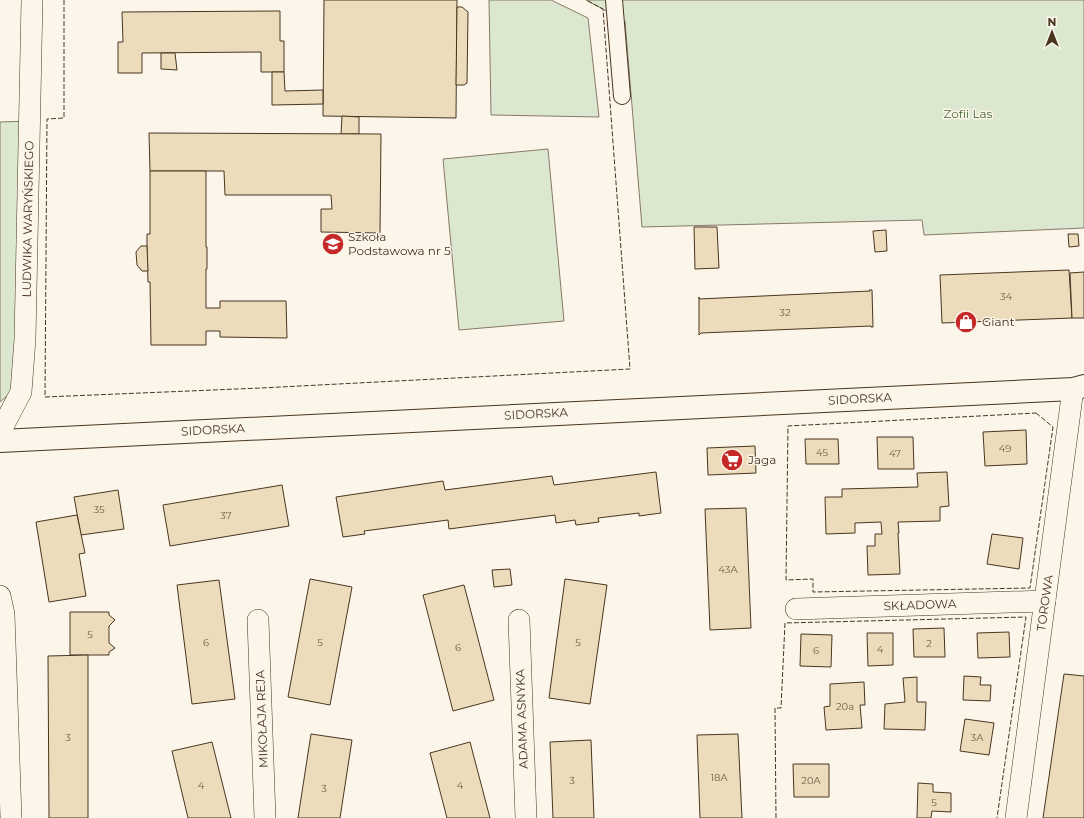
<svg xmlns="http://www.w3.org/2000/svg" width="1084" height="818" font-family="Montserrat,sans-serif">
	<rect width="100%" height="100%" fill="#fbf6e9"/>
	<!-- green -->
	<g fill="#dce7d0" stroke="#887966">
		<polygon points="489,0 551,0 588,18 599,117 491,115"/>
		<polygon points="586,0 1084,0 1084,228 924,235 922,220 642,227 625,21"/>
		<polygon points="30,121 19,397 7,396 0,402 0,122"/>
		<polygon points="548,149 564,321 459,330 443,159"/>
	</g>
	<!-- building -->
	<g fill="#ecdcbc" stroke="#4a3520">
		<polygon points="324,0 457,0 456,118 323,116"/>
		<polygon points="457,7 462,7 468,12 467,83 464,85 456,85"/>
		<polygon points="280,11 280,41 284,41 284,72 261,72 261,52 142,53 142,73 118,73 118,42 123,42 122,12"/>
		<polygon points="161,53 175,53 177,70 161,69"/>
		<polygon points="272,72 284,72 285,91 323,90 323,104 272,105"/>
		<polygon points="342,116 359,117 359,134 341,134"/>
		<polygon points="149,133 381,134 380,233 321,232 321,209 332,209 331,195 225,195 224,171 150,171"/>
		<polygon points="150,171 206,171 206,247 207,247 207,269 206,269 206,308 220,308 220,301 286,301 287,338 220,337 220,331 206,331 206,345 151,345 150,282 148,282 147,246 147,234 150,234"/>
		<polygon points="694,227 717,227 719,268 695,269"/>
		<polygon points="886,230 887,251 875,252 873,231"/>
		<polygon points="1068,234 1078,234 1079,246 1069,247"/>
		<polygon points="141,246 147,246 148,271 142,271 137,265 136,252"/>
		<polygon points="1069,270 1072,318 942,323 940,275"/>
		<polygon points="1084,272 1084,318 1072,318 1070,273"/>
		<polygon points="869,290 872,290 873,327 871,327 871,326 701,333 699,335 699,297 699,299 870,291"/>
		<polygon points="1026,430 1027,464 985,466 983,432"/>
		<polygon points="877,437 913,437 914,469 878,469"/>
		<polygon points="805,439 838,439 839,464 806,464"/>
		<polygon points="755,446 756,473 708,475 707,448"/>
		<polygon points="656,472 661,513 639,516 639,513 598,518 599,522 576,525 575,520 556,523 555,515 449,529 448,520 364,531 365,534 343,537 336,497 443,481 445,490 552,476 554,485"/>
		<polygon points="947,472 949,506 940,507 940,521 898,522 899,533 898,533 900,574 868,575 867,546 875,546 875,534 882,534 881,522 855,523 855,533 826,534 825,497 842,497 842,489 918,487 917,473"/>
		<polygon points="282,485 289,526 170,546 163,505"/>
		<polygon points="118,490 124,529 81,535 74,497"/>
		<polygon points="746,508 751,628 710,630 705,509"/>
		<polygon points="77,515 85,553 79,554 86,596 49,602 36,522"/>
		<polygon points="992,534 1023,538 1019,569 987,564"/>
		<polygon points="510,569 512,585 494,587 492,570"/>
		<polygon points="310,579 352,587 330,705 288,697"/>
		<polygon points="565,579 607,585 590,704 549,698"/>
		<polygon points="219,580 235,699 192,704 177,585"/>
		<polygon points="464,585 494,700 453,711 423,595"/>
		<polygon points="70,612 109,612 109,615 115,620 109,626 109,643 115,648 109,652 109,655 70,655"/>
		<polygon points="944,628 945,657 914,657 913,629"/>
		<polygon points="1009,632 1010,657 978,658 977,633"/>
		<polygon points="867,633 893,633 893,665 868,666"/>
		<polygon points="801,634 832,635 831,667 800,666"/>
		<polygon points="88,655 88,818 49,818 48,656"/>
		<polygon points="1064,674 1084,676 1084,818 1043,818"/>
		<polygon points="964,676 981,677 980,685 991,685 990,701 963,700"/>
		<polygon points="917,677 917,702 926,702 925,730 884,729 885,704 905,702 903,678"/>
		<polygon points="864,682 865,705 860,705 862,728 826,730 824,707 830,706 830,684"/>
		<polygon points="965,719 994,723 989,755 960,751"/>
		<polygon points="311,734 352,740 340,818 298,818"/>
		<polygon points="738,734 742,818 700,818 697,735"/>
		<polygon points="591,740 594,818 553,818 550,742"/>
		<polygon points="212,742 231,818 188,818 172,751"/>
		<polygon points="470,742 490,818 447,818 430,753"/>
		<polygon points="793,764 829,764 829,797 794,797"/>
		<polygon points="918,783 933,784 933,792 951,793 951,812 932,811 931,818 917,818"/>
	</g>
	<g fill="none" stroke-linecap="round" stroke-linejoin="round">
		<!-- pedestrian casing -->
		<g stroke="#4a3520" stroke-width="18">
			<polyline id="pedestrian" points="614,0 622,96"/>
		</g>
		<!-- minor casing -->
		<g stroke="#4a3520" stroke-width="22">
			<g id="minor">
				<polyline points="0,432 21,392 25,339 32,0"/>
				<polyline points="0,596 4,614 11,818"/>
				<polyline points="796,609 1045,601"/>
				<polyline points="258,620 265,818"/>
				<polyline points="519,620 526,818"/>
				<polyline points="1016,818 1073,389"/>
			</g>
		</g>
		<!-- tertiary casing -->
		<g stroke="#4a3520" stroke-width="24">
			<polyline id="tertiary" points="0,441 1073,389 1084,386"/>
		</g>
		<!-- pedestrian -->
		<use href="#pedestrian" stroke="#fbf6e9" stroke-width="16"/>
		<!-- minor -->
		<use href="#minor" stroke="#fbf6e9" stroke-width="21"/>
		<!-- tertiary -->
		<use href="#tertiary" stroke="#fbf6e9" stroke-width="22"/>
		<!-- fence -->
		<g stroke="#4a3520" stroke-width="1" stroke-dasharray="5 2" stroke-linecap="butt">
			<polyline points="64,0 64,118 47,119 45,397 261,388 630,369 603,9 586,0"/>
			<polygon points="1036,413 1053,427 1030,588 813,592 813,579 786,580 788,426"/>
			<polyline points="776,818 775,708 781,708 785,623 1026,617 997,818"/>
		</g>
	</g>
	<!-- icons -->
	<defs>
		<g id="school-disc" transform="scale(1.15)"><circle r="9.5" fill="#c62828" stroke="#fbf6e9"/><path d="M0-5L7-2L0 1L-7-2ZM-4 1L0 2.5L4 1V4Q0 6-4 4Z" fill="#fff"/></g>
		<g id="shop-disc" transform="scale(1.15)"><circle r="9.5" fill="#c62828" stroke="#fbf6e9"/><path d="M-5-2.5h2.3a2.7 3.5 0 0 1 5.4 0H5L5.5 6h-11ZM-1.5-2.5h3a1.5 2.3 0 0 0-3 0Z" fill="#fff"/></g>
		<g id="supermarket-disc" transform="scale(1.15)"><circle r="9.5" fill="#c62828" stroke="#fbf6e9"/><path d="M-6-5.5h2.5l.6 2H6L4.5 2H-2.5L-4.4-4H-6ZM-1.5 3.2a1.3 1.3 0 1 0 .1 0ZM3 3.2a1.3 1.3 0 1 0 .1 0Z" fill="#fff"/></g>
	</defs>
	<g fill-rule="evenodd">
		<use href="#school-disc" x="333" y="244"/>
		<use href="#shop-disc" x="966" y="322"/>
		<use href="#supermarket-disc" x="732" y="460"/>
	</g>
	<g text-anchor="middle" stroke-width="3" stroke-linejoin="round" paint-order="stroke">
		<!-- number labels -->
		<g font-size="10" fill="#725f47">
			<text x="1006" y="300">34</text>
			<text x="785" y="316">32</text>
			<text x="1005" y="452">49</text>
			<text x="822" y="456">45</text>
			<text x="895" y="457">47</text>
			<text x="99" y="513">35</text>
			<text x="226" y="519">37</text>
			<text x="728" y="573">43A</text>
			<text x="90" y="638">5</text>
			<text x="206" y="646">6</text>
			<text x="320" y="646">5</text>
			<text x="578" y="646">5</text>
			<text x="929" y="647">2</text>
			<text x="458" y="651">6</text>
			<text x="880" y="653">4</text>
			<text x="816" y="654">6</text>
			<text x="845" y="710">20a</text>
			<text x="68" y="741">3</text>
			<text x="977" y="741">3A</text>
			<text x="719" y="781">18A</text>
			<text x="572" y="784">3</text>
			<text x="811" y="784">20A</text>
			<text x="201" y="789">4</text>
			<text x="460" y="789">4</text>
			<text x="324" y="792">3</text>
			<text x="934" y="806">5</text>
		</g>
		<!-- park labels -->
		<g font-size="12" fill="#436837" stroke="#fbf6e9">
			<text x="968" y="118">Zofii Las</text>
		</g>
		<!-- street labels -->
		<g font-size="12" fill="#4a3520" stroke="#fbf6e9">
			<text transform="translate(28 219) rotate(-89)" y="4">LUDWIKA WARYŃSKIEGO</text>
			<text transform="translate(860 399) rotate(-3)" y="4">SIDORSKA</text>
			<text transform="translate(536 414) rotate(-3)" y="4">SIDORSKA</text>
			<text transform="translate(213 430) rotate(-3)" y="4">SIDORSKA</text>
			<text transform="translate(1045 603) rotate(-82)" y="4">TOROWA</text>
			<text transform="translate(920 605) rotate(-2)" y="4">SKŁADOWA</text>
			<text transform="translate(262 719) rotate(-92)" y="4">MIKOŁAJA REJA</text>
			<text transform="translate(522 719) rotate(-92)" y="4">ADAMA ASNYKA</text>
		</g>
		<!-- poi labels -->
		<g font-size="12" fill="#4a3520" stroke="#fbf6e9" text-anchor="start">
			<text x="348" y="241">Szkoła<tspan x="348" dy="14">Podstawowa nr 5</tspan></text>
			<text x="982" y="326">Giant</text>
			<text x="748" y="464">Jaga</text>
		</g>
	</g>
	<!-- north arrow -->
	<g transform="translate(1052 32)" stroke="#fbf6e9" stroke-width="3" paint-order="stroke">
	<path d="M0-3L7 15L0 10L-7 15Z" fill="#4a3520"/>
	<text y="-6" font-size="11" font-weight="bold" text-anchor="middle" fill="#4a3520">N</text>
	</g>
</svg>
